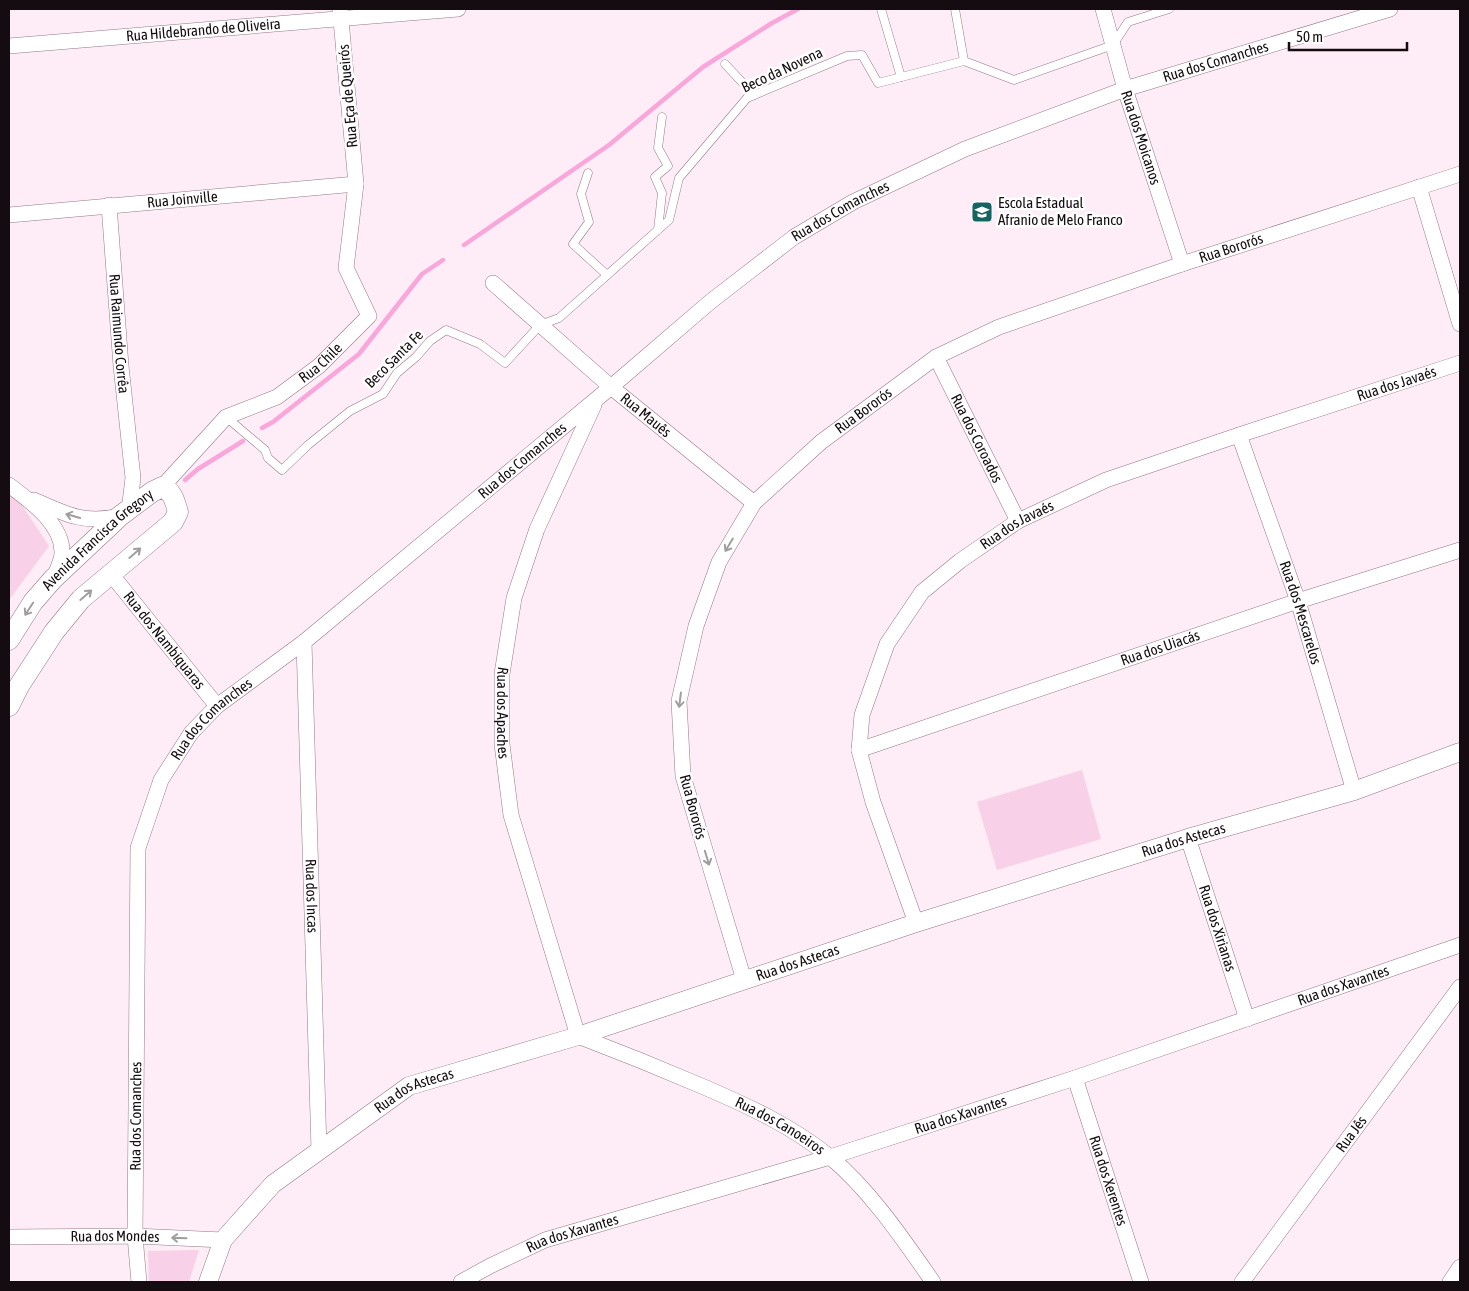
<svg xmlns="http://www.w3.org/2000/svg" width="1469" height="1291" font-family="'Asap Condensed',sans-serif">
	<rect width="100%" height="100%" fill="#feecf6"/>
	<!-- green -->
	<g fill="#f8d0e7">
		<polygon points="9,490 13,492 49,546 9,600"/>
		<polygon points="1082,770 1101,839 997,870 977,802"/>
		<polygon points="199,1250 189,1282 149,1282 148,1251"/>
	</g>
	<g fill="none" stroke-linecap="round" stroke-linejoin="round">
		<!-- stream -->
		<g stroke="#f9a6da" stroke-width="4.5">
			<polyline points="464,245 609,145 703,67 772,23 798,9"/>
			<polyline points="262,428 273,422 359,354 422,274 443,260"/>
			<polyline points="185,480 198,469 243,441"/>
		</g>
		<!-- service casing -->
		<g stroke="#927987" stroke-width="9">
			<g id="service">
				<polyline points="881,9 901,77"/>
				<polyline points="955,9 964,61"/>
				<polyline points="725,64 754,95"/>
				<polyline points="588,173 581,194 589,222 573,244 607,275"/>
				<polyline points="658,230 662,193 655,177 668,166 658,148 662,117"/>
				<polyline points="226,417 265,450 268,458 282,470 308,445 350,411 383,394 397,373 416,357 430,341 446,330 480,344 505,363 540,325 559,318 669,220 679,178 747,98 847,56 862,55 878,83 964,61 1014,80 1113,45 1128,22 1169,9"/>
			</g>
		</g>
		<!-- minor casing -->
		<g stroke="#927987" stroke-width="16">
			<g id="minor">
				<path id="s1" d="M1103,9L1125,89L1182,264"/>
				<path id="s2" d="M9,46L458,9"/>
				<polyline points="1419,187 1460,324"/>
				<path id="s3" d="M109,205L121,366L133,478L129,511"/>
				<path id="s4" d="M9,215L356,184"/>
				<path id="s5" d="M493,283L611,387L754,503"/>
				<path id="s6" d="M936,357L1018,521"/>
				<path id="s7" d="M594,405L537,529L514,598L502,674V744L511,815L578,1036C620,1052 662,1069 704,1087C748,1106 792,1126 830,1157C870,1190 903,1239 933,1282"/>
				<path id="s8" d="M1239,435L1298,601L1354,791"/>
				<path d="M9,485C30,501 63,524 62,553C62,560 57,569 55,576"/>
				<path id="s9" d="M162,487L226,417L277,397L319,366L369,316L346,268L356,184L340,9"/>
				<path d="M34,500C67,515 84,524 120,516"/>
				<path id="s10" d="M111,574L217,706"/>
				<path id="s11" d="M304,642L319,1150"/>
				<path id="s12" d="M859,750L1298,601L1460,550"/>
				<path id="s13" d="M1188,838L1247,1019"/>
				<path id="s14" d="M916,923L873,802L859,750L862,715L887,644L922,592L960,561L1018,521L1106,480L1239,435L1460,363"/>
				<path id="s15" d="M744,980L683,776L679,701L696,626L719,562L754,503L821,442L936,357L999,327L1182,264L1460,174"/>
				<path id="s16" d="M1075,1078L1141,1282"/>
				<path id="s17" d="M9,1237L135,1236L223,1240"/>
				<path id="s18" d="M139,1282L135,1236L138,848L161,780L191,733L217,706L304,642L611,387L710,302L794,237L853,202L965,149L1125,89L1390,9"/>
				<path id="s19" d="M461,1282L490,1266L545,1240L830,1157L1075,1078L1460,945"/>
				<path id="s20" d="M1242,1282L1460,987"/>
				<polyline points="1450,1282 1460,1267"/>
			</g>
		</g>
		<!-- tertiary casing -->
		<g stroke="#927987" stroke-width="19">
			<g id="tertiary">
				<path id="s21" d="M208,1282L223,1240L273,1184L409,1086L578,1036L916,923L1188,838L1354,791L1460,752"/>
			</g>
		</g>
		<!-- secondary casing -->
		<g stroke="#927987" stroke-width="21">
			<g id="secondary">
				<path id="s22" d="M9,640L33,602L53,579L120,516L152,492L162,487C173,491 175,502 178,512L173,522L81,599L54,632L19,686L9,706"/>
			</g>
		</g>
		<!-- service -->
		<use href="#service" stroke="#fff" stroke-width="8"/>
		<!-- minor -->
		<use href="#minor" stroke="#fff" stroke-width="15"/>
		<!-- tertiary -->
		<use href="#tertiary" stroke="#fff" stroke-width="18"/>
		<!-- secondary -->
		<use href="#secondary" stroke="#fff" stroke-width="20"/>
	</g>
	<!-- one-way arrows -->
	<defs><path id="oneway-shaft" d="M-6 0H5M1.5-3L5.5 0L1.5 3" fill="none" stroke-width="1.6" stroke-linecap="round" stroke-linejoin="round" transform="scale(1.25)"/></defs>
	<g stroke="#a19ea0">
		<use href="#oneway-shaft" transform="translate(73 516) rotate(-164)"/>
		<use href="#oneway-shaft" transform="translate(729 545) rotate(121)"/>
		<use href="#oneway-shaft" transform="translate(135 553) rotate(-41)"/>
		<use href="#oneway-shaft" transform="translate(86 595) rotate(-41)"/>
		<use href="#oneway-shaft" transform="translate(29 609) rotate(123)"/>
		<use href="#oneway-shaft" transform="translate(680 700) rotate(97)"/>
		<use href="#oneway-shaft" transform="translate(707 858) rotate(73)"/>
		<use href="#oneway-shaft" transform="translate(179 1238) rotate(-178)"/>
	</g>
	<!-- icons -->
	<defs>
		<g id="school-square" transform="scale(1.125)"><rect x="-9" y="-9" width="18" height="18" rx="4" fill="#156462" stroke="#fff"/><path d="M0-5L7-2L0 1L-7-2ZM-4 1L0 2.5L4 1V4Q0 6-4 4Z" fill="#fff"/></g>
	</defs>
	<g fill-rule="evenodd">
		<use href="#school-square" x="982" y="212"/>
	</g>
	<g text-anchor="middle" stroke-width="5" stroke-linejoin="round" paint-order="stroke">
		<!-- street labels -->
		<g font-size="15" fill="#150c11" stroke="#fff">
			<text dy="5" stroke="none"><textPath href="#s2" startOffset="195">Rua Hildebrando de Oliveira</textPath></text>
			<text dy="5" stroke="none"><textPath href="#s18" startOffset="1801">Rua dos Comanches</textPath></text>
			<text transform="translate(782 70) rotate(-25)" y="5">Beco da Novena</text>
			<text transform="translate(348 96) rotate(-95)" y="5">Rua Eça de Queirós</text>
			<text dy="5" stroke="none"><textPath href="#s1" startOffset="134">Rua dos Moicanos</textPath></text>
			<text dy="5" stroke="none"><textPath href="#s4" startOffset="174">Rua Joinville</textPath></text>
			<text dy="5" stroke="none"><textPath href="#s18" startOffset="1396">Rua dos Comanches</textPath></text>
			<text dy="5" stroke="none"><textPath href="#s15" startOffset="1050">Rua Bororós</textPath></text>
			<text dy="5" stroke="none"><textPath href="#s3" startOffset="129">Rua Raimundo Corrêa</textPath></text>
			<text transform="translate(394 359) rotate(-45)" y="5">Beco Santa Fe</text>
			<text dy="5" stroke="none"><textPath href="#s9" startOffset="205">Rua Chile</textPath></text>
			<text dy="5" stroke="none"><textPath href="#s14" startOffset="878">Rua dos Javaés</textPath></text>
			<text dy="5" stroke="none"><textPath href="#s15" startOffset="645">Rua Bororós</textPath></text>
			<text dy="5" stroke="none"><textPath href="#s5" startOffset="202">Rua Mauês</textPath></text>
			<text dy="5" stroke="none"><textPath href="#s6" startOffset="91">Rua dos Coroados</textPath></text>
			<text dy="5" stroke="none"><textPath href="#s18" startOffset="991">Rua dos Comanches</textPath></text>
			<text dy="5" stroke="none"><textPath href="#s14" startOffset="472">Rua dos Javaés</textPath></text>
			<text dy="5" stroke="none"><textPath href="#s22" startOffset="135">Avenida Francisca Gregory</textPath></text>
			<text dy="5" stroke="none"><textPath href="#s8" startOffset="188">Rua dos Mescarelos</textPath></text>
			<text dy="5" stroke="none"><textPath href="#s10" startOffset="85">Rua dos Nambiquaras</textPath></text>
			<text dy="5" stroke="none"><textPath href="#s12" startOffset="318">Rua dos Uiacás</textPath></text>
			<text dy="5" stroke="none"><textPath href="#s7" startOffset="325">Rua dos Apaches</textPath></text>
			<text dy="5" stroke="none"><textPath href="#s18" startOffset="586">Rua dos Comanches</textPath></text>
			<text transform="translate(693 807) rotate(75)" y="5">Rua Bororós</text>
			<text dy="5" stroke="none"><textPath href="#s21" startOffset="1100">Rua dos Astecas</textPath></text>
			<text dy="5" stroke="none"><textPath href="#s11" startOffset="254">Rua dos Incas</textPath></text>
			<text dy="5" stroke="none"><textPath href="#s13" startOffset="95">Rua dos Xirianas</textPath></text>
			<text dy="5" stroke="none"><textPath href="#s21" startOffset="695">Rua dos Astecas</textPath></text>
			<text dy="5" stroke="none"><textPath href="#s19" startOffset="932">Rua dos Xavantes</textPath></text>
			<text dy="5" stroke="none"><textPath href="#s21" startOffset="290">Rua dos Astecas</textPath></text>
			<text dy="5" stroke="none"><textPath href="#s18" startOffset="166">Rua dos Comanches</textPath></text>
			<text dy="5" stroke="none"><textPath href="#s19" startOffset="528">Rua dos Xavantes</textPath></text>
			<text dy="5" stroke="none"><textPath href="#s7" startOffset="880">Rua dos Canoeiros</textPath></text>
			<text dy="5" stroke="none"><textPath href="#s20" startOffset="184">Rua Jês</textPath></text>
			<text dy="5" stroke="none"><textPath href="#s16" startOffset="108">Rua dos Xerentes</textPath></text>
			<text dy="5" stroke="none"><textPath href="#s19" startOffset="122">Rua dos Xavantes</textPath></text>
			<text dy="5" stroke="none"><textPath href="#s17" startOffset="106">Rua dos Mondes</textPath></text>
		</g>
		<!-- poi labels -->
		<g font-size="15" fill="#150c11" stroke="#fff" text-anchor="start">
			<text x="998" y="208">Escola Estadual<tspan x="998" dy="17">Afranio de Melo Franco</tspan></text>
		</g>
	</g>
	<!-- border -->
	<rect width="1469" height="1291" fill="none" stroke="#150c11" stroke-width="20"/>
	<!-- scale -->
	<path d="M1289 42v8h118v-8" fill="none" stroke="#150c11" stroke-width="2.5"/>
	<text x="1296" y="42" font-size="15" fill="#150c11" stroke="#ffffff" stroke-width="4" paint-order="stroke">50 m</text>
</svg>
